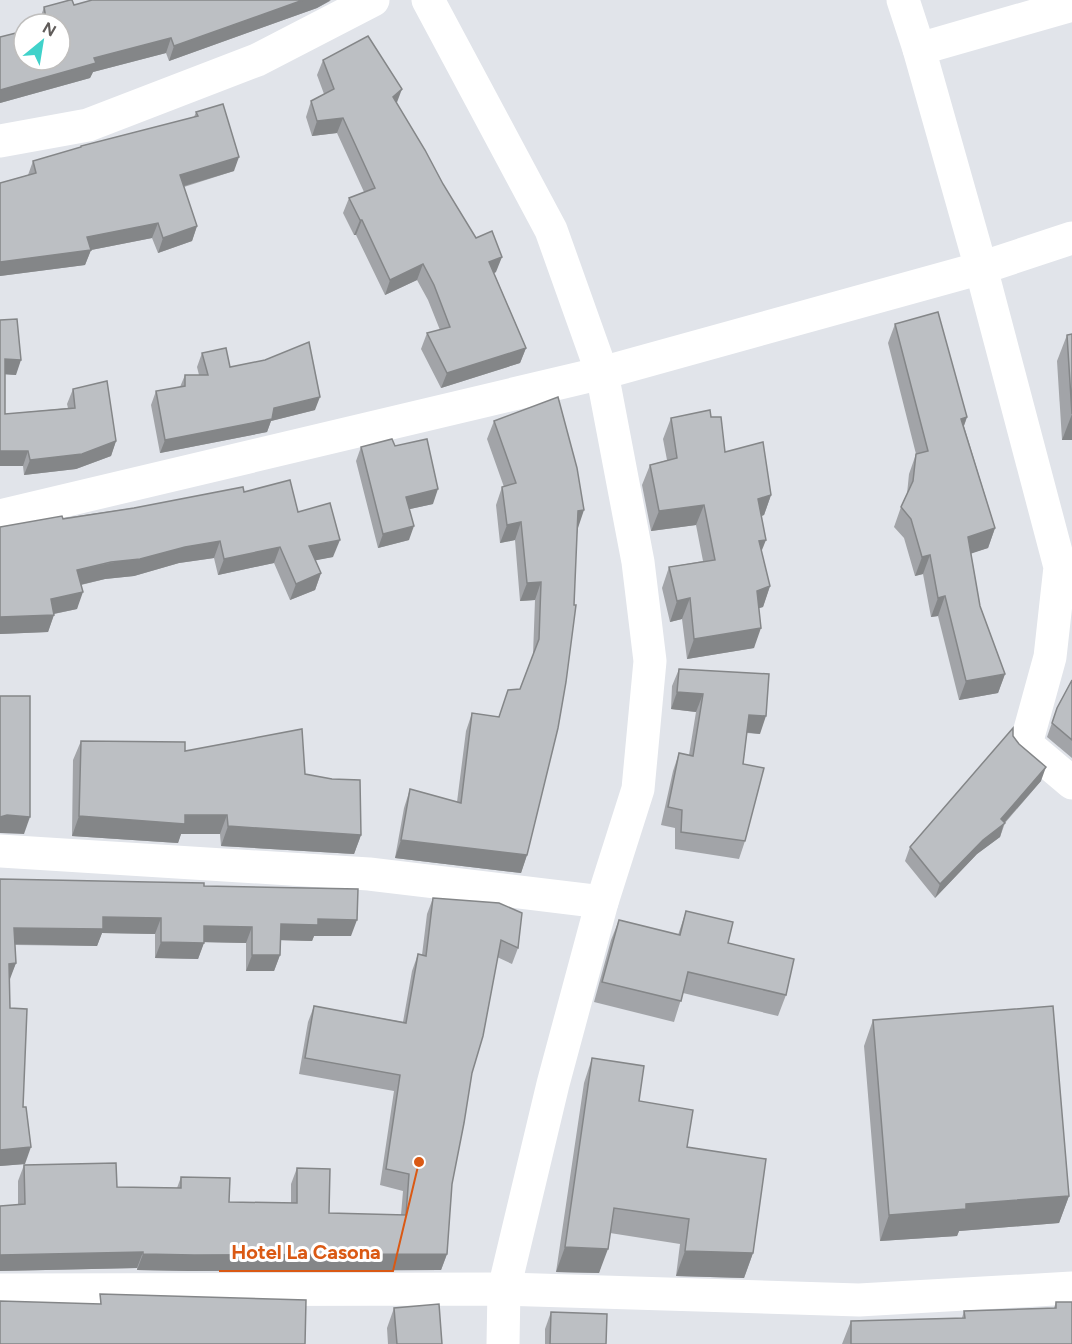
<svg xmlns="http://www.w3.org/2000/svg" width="1072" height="1344" font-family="Figtree,sans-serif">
	<rect width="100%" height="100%" fill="#e1e4ea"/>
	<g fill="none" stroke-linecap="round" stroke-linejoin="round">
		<!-- street -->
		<g stroke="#fff" stroke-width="33">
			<polyline points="428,0 551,230 602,373 638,562 650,661 638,789 602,902 553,1084 504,1289 503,1344"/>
			<polyline points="903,0 919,49 981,268 1060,567 1050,657 1026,744 1072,783"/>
			<polyline points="919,49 1072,5"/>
			<polyline points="0,141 88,125 257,60 373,0"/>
			<polyline points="0,516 602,373 981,268 1072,238"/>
			<polyline points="0,851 369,874 602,902"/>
			<polyline points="0,1290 504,1289 859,1300 1072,1288"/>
		</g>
	</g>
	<!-- wall -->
	<g fill="#a2a4a8">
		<polygon points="330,1 317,8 169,61 166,53 93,72 90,78 0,103 0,37 60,24 39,24 39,22 44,7 74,5"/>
		<polygon points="323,60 397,104 443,184 496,272 494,273 526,348 520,363 441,388 421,349 427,333 440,330 428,300 417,280 385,295 356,235 354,235 343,213 349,198 364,192 337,133 312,136 306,117 311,101 324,94 317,75"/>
		<polygon points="196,112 234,171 184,187 197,226 192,241 158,253 152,238 91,250 85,265 0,276 0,183 28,175 33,161 80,148 81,146 194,117"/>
		<polygon points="0,320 16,375 5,374 5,414 68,408 67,404 73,389 116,441 111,456 76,469 24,475 23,466 0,466"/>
		<polygon points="895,324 967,417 964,426 995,528 988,548 971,553 980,606 1005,674 998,693 959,700 938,616 931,617 923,574 915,576 904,538 894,527 901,507 907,494 909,474 916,454 888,343"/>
		<polygon points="1072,334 1072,440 1062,440 1057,361 1067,335"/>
		<polygon points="202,353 230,367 315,410 271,421 267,432 160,453 151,405 156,391 180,387 185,375 199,375 197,367"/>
		<polygon points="711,417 725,452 771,495 764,515 762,516 761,551 770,586 763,607 759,608 754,648 687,659 682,619 670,622 662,588 669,567 703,561 696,525 651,531 642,485 650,465 667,460 663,439 671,418"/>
		<polygon points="494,421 578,528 527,855 521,873 395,858 404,808 410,789 457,802 466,731 472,713 498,717 520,689 533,655 535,600 520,601 515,540 500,543 496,505 502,487 504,487 487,439"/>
		<polygon points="395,446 433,504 410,509 409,540 378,548 356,461 361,447"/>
		<polygon points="244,492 298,512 333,557 315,560 321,573 315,590 290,600 274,563 218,575 214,558 179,563 134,576 105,579 81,585 77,609 54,614 48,632 0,634 0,527"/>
		<polygon points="679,669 760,734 747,733 743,764 745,841 739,859 675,849 675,828 661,825 673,771 679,753 689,755 696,712 671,709 672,686"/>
		<polygon points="1072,680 1072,758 1047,737 1057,708"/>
		<polygon points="1013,736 1041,781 1005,823 1000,837 977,854 935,898 905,861 910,847"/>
		<polygon points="81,741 185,751 305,774 361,835 354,854 221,846 220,834 181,834 178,843 72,836 73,760"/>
		<polygon points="0,879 204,886 351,936 314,936 312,941 280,940 280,955 274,971 246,971 246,943 204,942 198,959 155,958 155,934 102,933 97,946 15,945 16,963 9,979 10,1008 23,1107 25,1164 0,1166"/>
		<polygon points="433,898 518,948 512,964 497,957 472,1073 452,1184 447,1254 441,1270 189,1271 137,1270 137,1268 0,1271 0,1206 18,1205 18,1181 24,1165 117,1187 177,1188 181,1177 229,1202 291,1203 291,1184 297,1168 329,1213 401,1215 403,1191 380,1185 394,1091 299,1074 308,1022 314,1006 403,1022 412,971 418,954 422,955 427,914"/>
		<polygon points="686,911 728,943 786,995 778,1016 683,993 674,1022 594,1002 611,940 619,920 678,935"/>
		<polygon points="873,1020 1069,1196 1059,1223 959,1231 957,1236 880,1241 864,1046"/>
		<polygon points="592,1058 687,1147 753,1253 744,1278 676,1276 680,1244 610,1233 599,1273 556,1272 584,1083"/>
		<polygon points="1056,1302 1072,1344 842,1344 851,1321 962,1318 964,1311 1054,1308"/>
		<polygon points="394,1308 442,1344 388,1344 387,1328"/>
		<polygon points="551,1312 606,1344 545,1344 545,1329"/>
	</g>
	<!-- shaded-wall -->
	<g fill="#848688">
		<polygon points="303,0 331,0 317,8 169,61 174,46"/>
		<polygon points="171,38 166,53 93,72 90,78 0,103 0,90 94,58"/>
		<polygon points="402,89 396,105 393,97"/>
		<polygon points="343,118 337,133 312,136 317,121"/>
		<polygon points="239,157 234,171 174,189 180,175"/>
		<polygon points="360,220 362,220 356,235 354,235"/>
		<polygon points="158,223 152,238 91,250 85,265 0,276 0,262 87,237"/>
		<polygon points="197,226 192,241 158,253 163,238"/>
		<polygon points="502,257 496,272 484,278 489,262"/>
		<polygon points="423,264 417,280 385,295 390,280"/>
		<polygon points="526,348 520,363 441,388 447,373"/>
		<polygon points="5,359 21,360 16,375 0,374"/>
		<polygon points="320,397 315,410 271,421 267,432 160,453 165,440 274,408"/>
		<polygon points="1072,414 1072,440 1062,440"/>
		<polygon points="967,417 960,436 961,419"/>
		<polygon points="116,441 111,456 76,469 24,475 30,460"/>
		<polygon points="0,451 28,451 23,466 0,466"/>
		<polygon points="438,489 433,504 401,511 406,497"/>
		<polygon points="771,495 764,515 751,519 758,499"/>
		<polygon points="704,505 696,525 651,531 659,511"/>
		<polygon points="584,510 578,528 571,530 578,511"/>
		<polygon points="521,522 515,540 500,543 507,525"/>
		<polygon points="414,526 409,540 378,548 383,534"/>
		<polygon points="995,528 988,548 961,557 968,537"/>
		<polygon points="340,540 333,557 302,563 309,546"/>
		<polygon points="766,540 758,560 759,541"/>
		<polygon points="220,541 214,558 179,563 134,576 105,579 71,587 77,570 185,547"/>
		<polygon points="280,547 274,563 218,575 224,559"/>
		<polygon points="930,555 923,574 915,576 922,557"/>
		<polygon points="321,573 315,590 290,600 296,584"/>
		<polygon points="541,582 535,600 520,601 527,583"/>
		<polygon points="770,586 763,607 749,611 757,591"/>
		<polygon points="83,592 77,609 48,615 54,615 48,632 0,634 0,617 51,599"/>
		<polygon points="945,596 938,616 931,617 938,598"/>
		<polygon points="690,598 682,619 670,622 677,601"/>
		<polygon points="761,628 754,648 687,659 694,639"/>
		<polygon points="1005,674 998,693 959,700 966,681"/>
		<polygon points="677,692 703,694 696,712 671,709"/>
		<polygon points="749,715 766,716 760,734 743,732"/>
		<polygon points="1046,767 1041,781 1004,823 1000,837 977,854 935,898 940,884 1001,819"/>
		<polygon points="7,815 30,817 24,834 0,833 0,817"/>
		<polygon points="227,815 220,834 181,834 178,843 72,836 79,816"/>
		<polygon points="228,826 361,835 354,854 221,846"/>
		<polygon points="401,840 527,855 521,873 395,858"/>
		<polygon points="103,917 161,918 155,934 102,933 97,946 8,944 14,928"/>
		<polygon points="318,919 357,920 351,936 314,936 312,941 275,940 281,924"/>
		<polygon points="204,926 252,927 246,943 198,942"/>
		<polygon points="161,942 204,943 198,959 155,958"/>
		<polygon points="252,955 280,955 274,971 246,971"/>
		<polygon points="16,963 10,979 3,980 9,964"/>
		<polygon points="31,1147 25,1164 0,1166 0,1150"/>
		<polygon points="1069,1196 1059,1223 959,1231 957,1236 880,1241 889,1215 966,1204"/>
		<polygon points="565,1247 608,1249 599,1273 556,1272"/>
		<polygon points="685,1251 753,1253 744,1278 676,1276"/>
		<polygon points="143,1252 137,1268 0,1271 0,1255"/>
		<polygon points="143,1254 447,1254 441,1270 189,1271 137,1270"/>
	</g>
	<!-- building -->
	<g fill="#bcbfc3" stroke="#848688" stroke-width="1.5">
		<polygon points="70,0 72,0 74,5 92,0 303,0 174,46 171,38 94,58 96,63 0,90 0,37 24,31 24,60 60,60 60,24 47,24 44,7"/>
		<polygon points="368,36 402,89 393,97 425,150 443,184 476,238 492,231 502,257 489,262 526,348 447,373 427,333 450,327 434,285 423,264 390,280 362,220 360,220 349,198 375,188 343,118 317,121 311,101 334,89 323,60"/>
		<polygon points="223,104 239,157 180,175 197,226 163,238 158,223 87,237 91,250 0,262 0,183 36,173 33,161 81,147 81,146 198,116 196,112"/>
		<polygon points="938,312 967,417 961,419 995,528 968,537 980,606 1005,674 966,681 945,596 938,598 930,555 922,557 911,519 901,507 913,481 916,454 928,451 895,324"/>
		<polygon points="17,319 21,360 5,359 5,414 75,408 73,389 107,381 116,441 82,454 30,460 28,451 0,451 0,320"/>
		<polygon points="1072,334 1072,414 1067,335"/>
		<polygon points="309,342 320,397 274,408 272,419 165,440 156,391 185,386 185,375 208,375 202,353 226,348 230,367 265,360"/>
		<polygon points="558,397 577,468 584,510 578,511 574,605 576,605 566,682 558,728 527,855 401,840 410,789 461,803 472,713 499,717 508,690 520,689 539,639 541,582 527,583 521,522 507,525 502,487 516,483 494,421"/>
		<polygon points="710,410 711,417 721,417 725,452 763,442 771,495 758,499 766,540 759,541 770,586 757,591 761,628 694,639 690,598 677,601 669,567 715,560 704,505 659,511 650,465 677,458 671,418"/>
		<polygon points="392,439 395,446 427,439 438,489 406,497 414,526 383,534 361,447"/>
		<polygon points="290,480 298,512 330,503 340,540 309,546 321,573 296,584 280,547 224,559 220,541 185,547 140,559 111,562 77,570 83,592 51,599 54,615 0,617 0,527 62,516 63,519 134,508 243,487 244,492"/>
		<polygon points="679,669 769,674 766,716 749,715 743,764 764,768 745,841 681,832 682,810 668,807 679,753 693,756 703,694 677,692"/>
		<polygon points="1072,680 1072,740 1052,723 1057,708"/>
		<polygon points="0,696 30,696 30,817 7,815 0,817"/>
		<polygon points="1013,728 1013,736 1019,744 1046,767 1001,819 1005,823 983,840 940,884 910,847"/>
		<polygon points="302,729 305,774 332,779 360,780 361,835 228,826 227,815 185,815 185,824 79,816 81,741 185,742 185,751"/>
		<polygon points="0,879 150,882 204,883 204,886 358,889 357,920 318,919 318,925 281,924 280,955 252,955 252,927 204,926 204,943 161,942 161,918 103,917 103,929 14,928 16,963 9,964 10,1008 27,1009 23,1107 26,1107 31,1147 0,1150"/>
		<polygon points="433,898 499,903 522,913 518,948 501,940 483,1036 472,1073 464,1123 452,1184 447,1254 194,1255 143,1254 143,1252 0,1255 0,1206 25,1204 24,1165 116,1163 117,1187 181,1188 181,1177 230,1178 229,1202 297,1203 297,1168 330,1169 329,1213 406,1215 409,1174 386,1169 400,1075 305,1058 314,1006 406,1023 418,954 426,956"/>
		<polygon points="686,911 733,922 728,943 794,959 786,995 688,972 681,1001 602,982 619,920 680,935"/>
		<polygon points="1053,1006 1069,1196 966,1204 966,1209 889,1215 873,1020"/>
		<polygon points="592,1058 644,1066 639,1101 693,1110 687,1147 766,1159 753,1253 685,1251 689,1219 614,1208 608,1249 565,1247"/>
		<polygon points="100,1294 306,1300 305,1344 0,1344 0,1301 101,1304"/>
		<polygon points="1056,1302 1072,1302 1072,1344 851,1344 851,1321 965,1318 964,1311 1056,1308"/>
		<polygon points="439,1304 442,1344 397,1344 394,1308"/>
		<polygon points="551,1312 607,1314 606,1344 550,1344"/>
	</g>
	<!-- callouts -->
	<path fill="none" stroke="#da5914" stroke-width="2" d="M419 1162L393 1271H219"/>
	<circle fill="#da5914" stroke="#fff" stroke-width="2" cx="419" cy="1162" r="6"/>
	<g font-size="20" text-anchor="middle" font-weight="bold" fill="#da5914" stroke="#fff" stroke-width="6" stroke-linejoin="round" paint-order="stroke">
		<text x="306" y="1259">Hotel La Casona</text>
	</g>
	<!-- north arrow -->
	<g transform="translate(42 42) rotate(30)"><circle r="28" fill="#ffffff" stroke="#bfbebd" stroke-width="1.5"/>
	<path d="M0-4.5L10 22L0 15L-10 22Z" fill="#40d2ca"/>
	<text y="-9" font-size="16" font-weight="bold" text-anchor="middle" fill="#605c5a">N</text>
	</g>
</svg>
